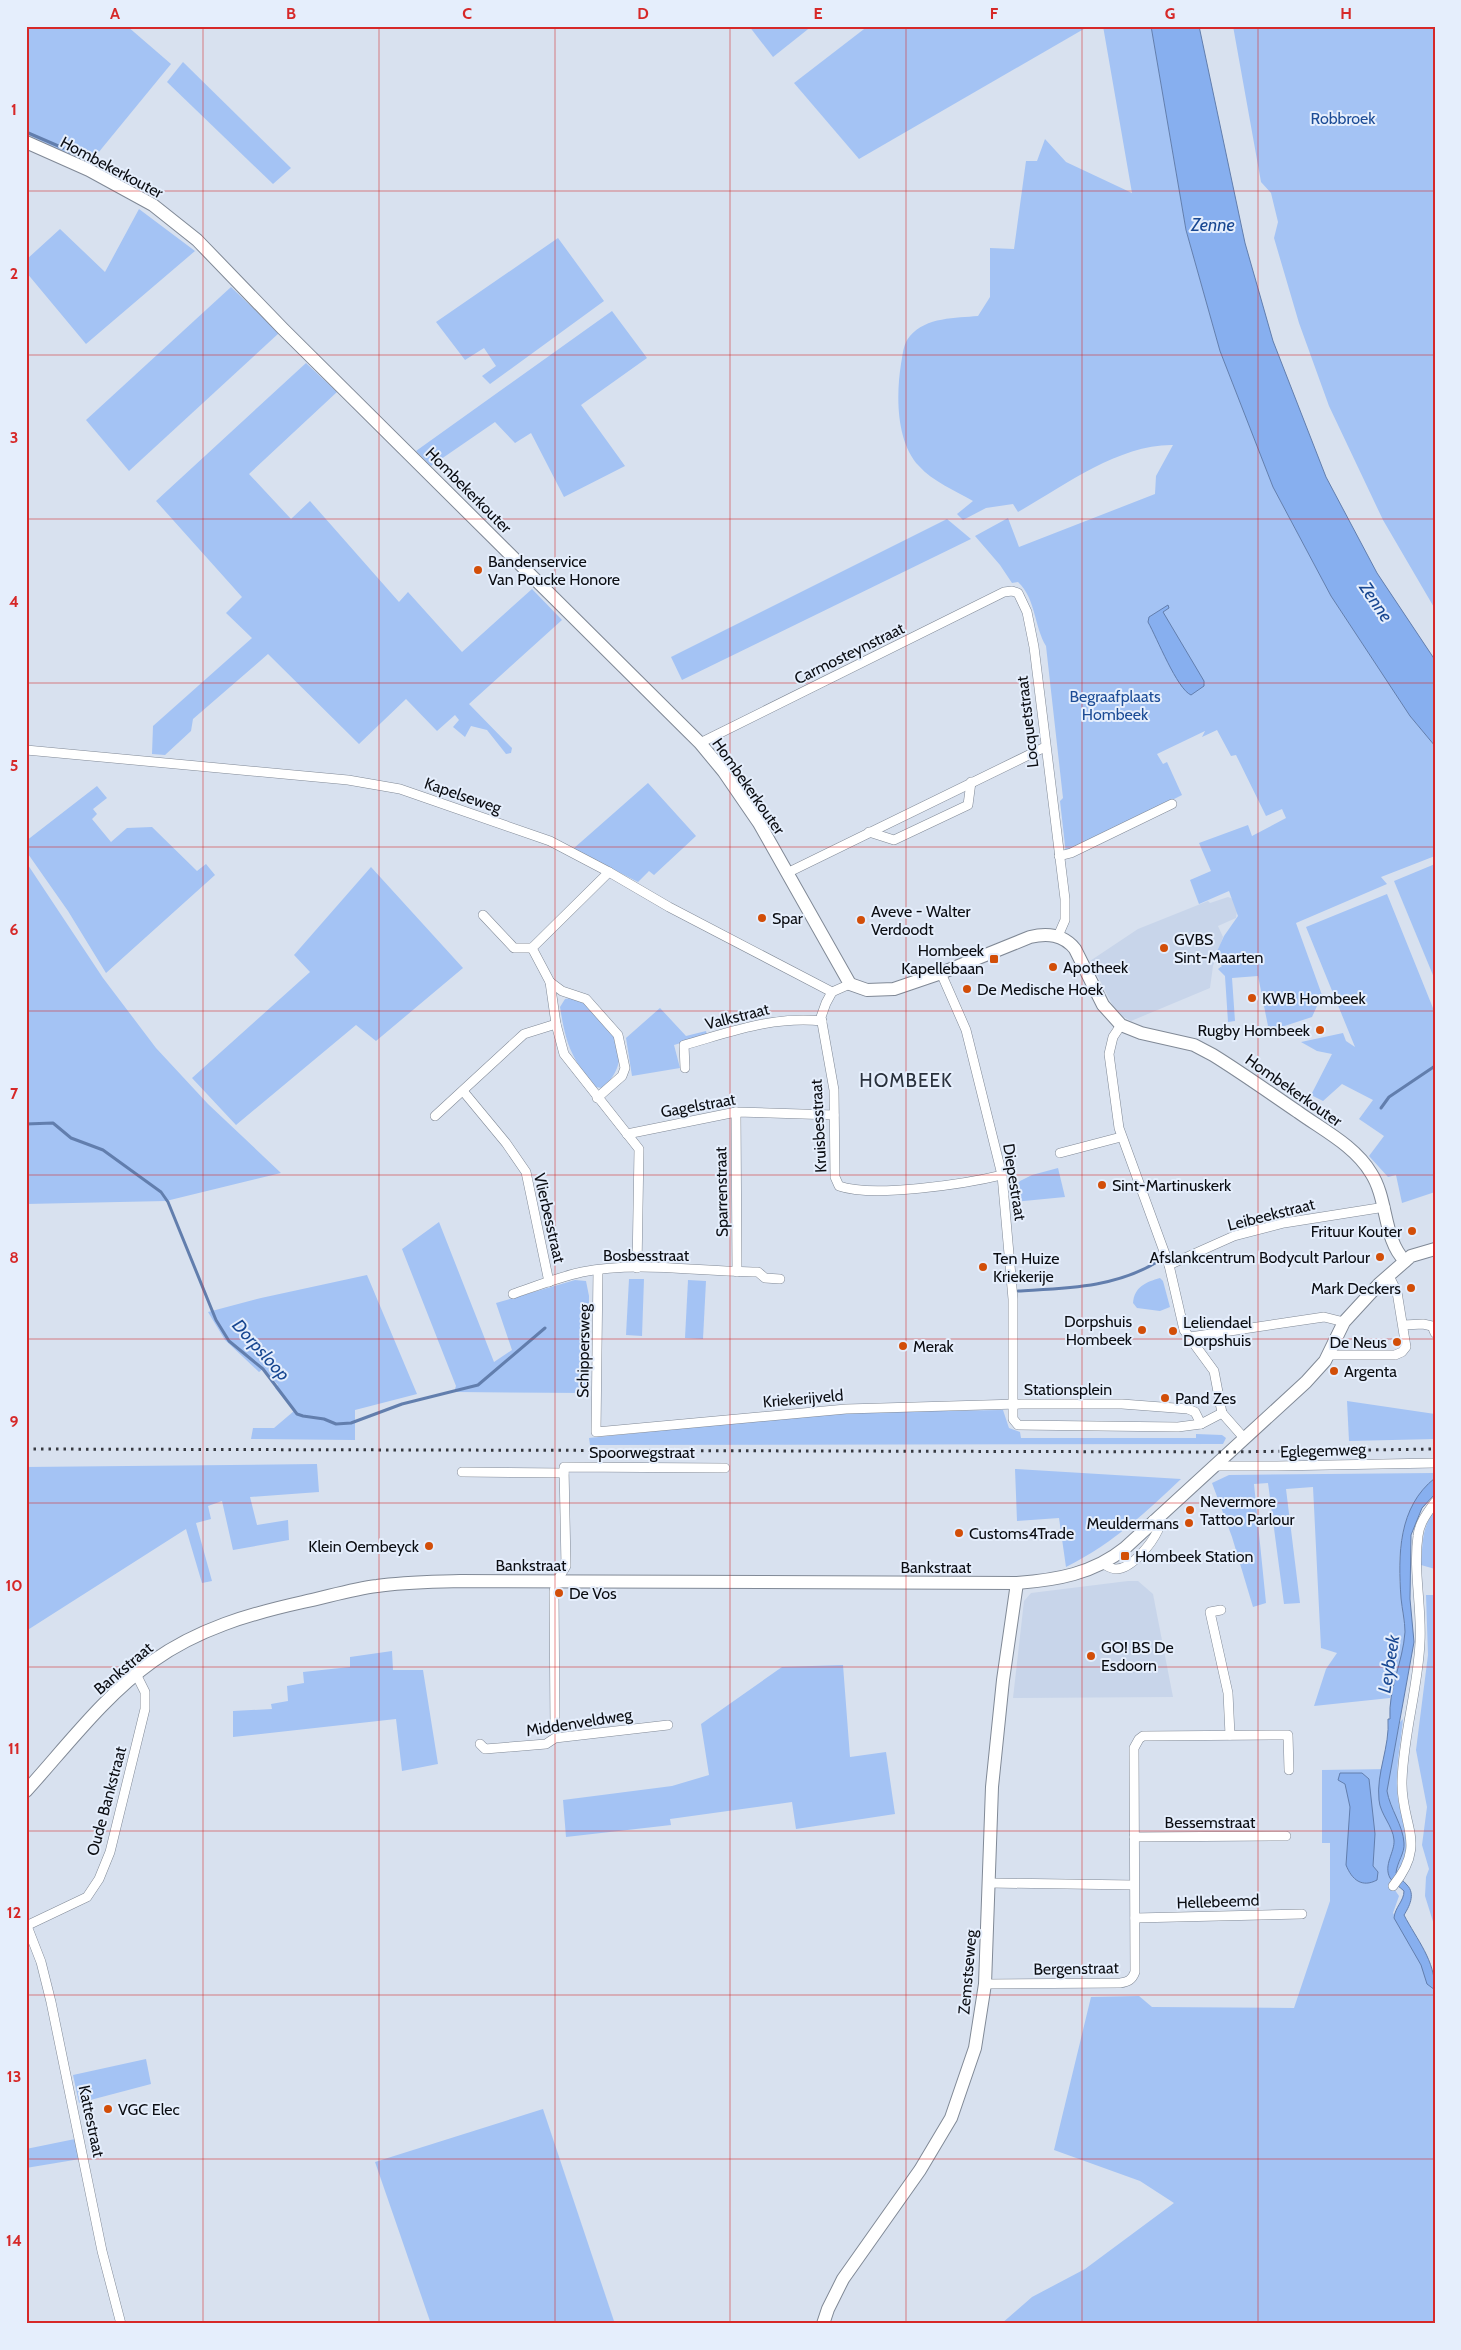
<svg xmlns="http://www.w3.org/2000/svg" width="1461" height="2350" font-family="Cabin,sans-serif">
	<rect width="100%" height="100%" fill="#d8e1ef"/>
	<!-- built -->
	<g fill="#c8d5ea">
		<polygon points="1228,897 1233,899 1237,911 1236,918 1218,926 1223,937 1213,966 1210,988 1131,1021 1122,1016 1113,1006 1090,961 1138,929 1208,901 1210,903"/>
		<polygon points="1128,1581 1138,1581 1153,1594 1173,1697 1013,1698 1024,1601 1031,1593"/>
	</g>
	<!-- green -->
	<g fill="#a4c3f4">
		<polygon points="26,26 127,26 171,64 89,164 26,134"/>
		<polygon points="749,26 812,26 773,57"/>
		<polygon points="868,26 1089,26 859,159 794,83"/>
		<path d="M1103,26H1151L1186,230L1220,351L1273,487L1331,596L1410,716L1435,746V856L1381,877L1387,884L1296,923L1322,995L1312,1017L1269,1031L1258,976L1232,978L1235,1021L1228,1022L1225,976L1218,969L1222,966L1214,958L1224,936L1238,916L1229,891L1199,904L1190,880L1211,871L1199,843L1248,825L1252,836L1286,818L1282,809L1266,816L1236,755L1231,756L1217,730L1202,737L1205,731L1157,754L1163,764L1167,762L1182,795L1066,854L1060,801L1063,798L1046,646C1034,626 1036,599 1018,582L1012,583L1000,565L975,536L1008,518L1019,547L1155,494L1156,476L1173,445C1119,444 1064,486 1018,512L1013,504L986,508L963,520L957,514L973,501C956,491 932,481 919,466C896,442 896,395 901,364C903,354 903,344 910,336C926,317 956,318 978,316L990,297V248L1014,249L1026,161H1037L1045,139L1066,162L1132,193Z"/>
		<polygon points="1233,26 1435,26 1435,609 1383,520 1329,406 1299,323 1274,238 1278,222 1271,193 1261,182"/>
		<polygon points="183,62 291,168 273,184 167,82"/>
		<polygon points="139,209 195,251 86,344 26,272 26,260 60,229 105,272"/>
		<polygon points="558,238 604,301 490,384 482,376 496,366 484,348 465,360 436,322"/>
		<polygon points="231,287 279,333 129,471 86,420"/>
		<polygon points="612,311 647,358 581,405 625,466 564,497 531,433 515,443 495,422 431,466 416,451"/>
		<polygon points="306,363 337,392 249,474 291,519 310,501 399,602 408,592 462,652 532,589 562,620 469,704 512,748 511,753 506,754 487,730 471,726 465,737 453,727 459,720 455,715 437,731 406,699 359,744 268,654 193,719 191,731 165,755 152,754 153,726 252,638 226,613 242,597 156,501"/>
		<polygon points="947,519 971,539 682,680 671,657"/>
		<polygon points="648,783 696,836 654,875 649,871 638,882 573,849"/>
		<polygon points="97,786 107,798 93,809 97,814 92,819 111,842 127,828 152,827 197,871 206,864 215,875 106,973 68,911 26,851 26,841"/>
		<polygon points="26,862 103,978 156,1048 208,1104 281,1173 166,1201 26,1204"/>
		<polygon points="1435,864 1435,980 1394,881"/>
		<polygon points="371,867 463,968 376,1041 356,1025 236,1125 192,1078 310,972 294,955"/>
		<polygon points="1387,894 1435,1013 1435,1192 1402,1203 1396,1175 1388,1177 1369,1156 1384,1136 1359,1119 1373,1100 1342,1084 1323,1101 1311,1095 1332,1054 1317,1051 1301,1042 1343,1033 1346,1041 1355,1047 1306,927"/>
		<path d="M570,998C587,1002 590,1007 601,1019C605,1025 613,1031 616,1037C624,1057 618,1075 602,1088L595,1087C571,1057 566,1045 560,1007L565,999Z"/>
		<polygon points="660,1008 686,1036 706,1031 707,1035 674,1045 680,1068 632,1076 626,1038"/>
		<polygon points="1058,1168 1065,1197 1013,1202 1014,1188 1020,1181 1032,1175"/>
		<polygon points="439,1222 494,1362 512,1350 496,1303 575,1280 586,1281 589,1296 588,1393 457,1392 455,1389 456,1386 402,1249"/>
		<polygon points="367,1275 417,1394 355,1410 355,1440 251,1439 253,1428 274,1428 294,1411 275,1388 278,1385 263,1369 259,1372 225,1340 208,1312 261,1298"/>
		<path d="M1160,1278L1163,1281L1170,1307L1160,1311L1137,1308L1133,1303C1134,1287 1146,1282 1160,1278Z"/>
		<polygon points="629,1279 644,1279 642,1336 626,1335"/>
		<polygon points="688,1280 706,1281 703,1339 685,1338"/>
		<polygon points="1347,1401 1435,1414 1435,1439 1349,1441"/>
		<polygon points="1003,1410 1009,1428 1020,1432 1021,1438 1196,1438 1196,1434 1222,1435 1226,1438 1223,1444 590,1445 589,1438 772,1419 868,1412"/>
		<polygon points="317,1464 319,1492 250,1497 257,1525 288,1520 289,1540 233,1550 222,1501 208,1506 211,1519 196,1523 212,1581 202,1583 186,1529 26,1631 26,1467"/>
		<path d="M1015,1469H1016L1181,1479C1144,1514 1112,1544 1066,1567L1059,1518L1017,1521Z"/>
		<path d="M1435,1473V1478C1398,1507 1397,1557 1401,1599C1402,1609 1404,1620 1405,1630C1405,1652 1395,1677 1390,1698L1314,1706L1326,1669L1337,1653L1321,1648L1313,1487L1286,1489L1300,1603L1284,1604L1268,1483L1254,1484L1266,1603L1253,1607L1232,1537L1212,1483L1229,1475Z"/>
		<path d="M1435,1509V1569L1421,1565C1423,1542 1421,1530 1435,1509Z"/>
		<polygon points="1426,1595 1435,1595 1435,1928 1425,1896 1426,1877 1429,1869 1422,1845 1427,1807 1416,1750 1428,1655"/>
		<polygon points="392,1651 393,1670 423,1670 438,1764 402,1771 396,1719 233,1737 233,1711 272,1709 271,1704 288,1701 287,1686 304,1683 303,1672 350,1667 350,1657"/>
		<polygon points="843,1665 850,1757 886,1752 895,1814 796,1829 792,1802 670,1819 671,1825 566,1837 563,1800 672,1786 709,1775 701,1724 782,1667"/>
		<path d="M1403,1719C1401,1741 1396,1765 1397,1788C1397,1813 1416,1844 1403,1868C1400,1874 1394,1879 1390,1883L1399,1896L1393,1913L1430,1978L1435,1975V2324H1001L1032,2297L1085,2269L1174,2203L1140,2181L1054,2150L1091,1997L1139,1996L1152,2007L1294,2008L1330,1901V1843H1322V1770L1390,1769L1400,1722Z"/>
		<polygon points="146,2059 151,2084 79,2103 73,2075"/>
		<polygon points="543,2109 615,2324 431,2324 375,2162"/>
		<polygon points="75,2139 80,2159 26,2168 26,2149"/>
	</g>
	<!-- water -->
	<g fill="#87afef" stroke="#627ead">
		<polygon points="1151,26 1199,26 1245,243 1273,341 1326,477 1377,573 1435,660 1435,746 1410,716 1331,596 1273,487 1220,351 1186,230"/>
		<path d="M1168,605L1169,608L1163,612L1204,681V686L1191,695C1177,689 1157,638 1148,622L1149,617Z"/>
		<path d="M1435,1478V1494L1422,1508L1411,1535L1410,1599L1414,1642L1387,1791C1390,1809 1403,1825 1404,1843C1405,1853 1397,1862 1396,1873C1399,1878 1403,1880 1407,1885C1416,1894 1409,1907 1404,1915C1417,1940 1435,1960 1435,1990L1427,1984L1421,1965L1394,1918C1395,1907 1404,1901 1404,1891C1400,1887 1393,1883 1390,1878C1383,1865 1395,1852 1394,1840C1393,1826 1380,1814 1379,1800C1376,1773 1390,1747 1388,1719H1390C1388,1689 1403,1662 1405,1632C1405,1621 1402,1609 1401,1598C1398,1555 1398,1507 1435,1478Z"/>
		<path d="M1340,1773H1362L1369,1779L1375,1834L1373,1866L1378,1872L1377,1880C1362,1888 1352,1880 1346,1865L1350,1807L1345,1784L1338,1780Z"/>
	</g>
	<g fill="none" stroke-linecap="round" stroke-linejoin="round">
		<!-- stream -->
		<g stroke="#627ead" stroke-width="3">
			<polyline points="26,132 63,148"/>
			<polyline points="70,152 89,160"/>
			<polyline points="1381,1108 1389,1097 1435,1066"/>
			<polyline points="26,1124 53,1123 71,1138 103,1150 161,1192 168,1202 216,1320 229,1341 263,1369 297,1414 303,1416 324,1419 336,1424 351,1423 402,1404 478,1385 545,1328"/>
			<path d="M1018,1291C1066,1288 1114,1288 1157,1262"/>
		</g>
		<!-- street casing -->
		<g stroke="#808996" stroke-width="10">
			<g id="street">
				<polyline points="700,743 1004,592 1012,591 1018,593 1027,612 1034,647 1065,899 1065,920 1058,936"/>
				<polyline points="26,750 348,780 400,789 550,841 609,872 669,907 832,992"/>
				<polyline points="869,832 894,840 968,805 971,782"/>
				<polyline points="1059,856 1071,853 1172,804"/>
				<polyline points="609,872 532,948 550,982 556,1024 564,1054 639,1149 637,1268"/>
				<polyline points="787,873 1045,747"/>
				<polyline points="483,915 514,948 532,948"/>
				<polyline points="941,973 966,1030 1002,1175 1013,1299 1013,1419 1018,1425 1178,1427 1201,1424 1222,1413"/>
				<polyline points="550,982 562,991 586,999 618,1035 625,1068 622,1076 597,1098"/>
				<path d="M832,992L826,1003L821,1017L834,1090L835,1177L839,1186C873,1198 965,1184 1002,1175"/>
				<polyline points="832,992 850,984"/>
				<polyline points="1121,1025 1113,1037 1109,1054 1119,1128 1169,1265 1184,1330 1214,1371 1222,1413"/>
				<path d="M685,1068L684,1045C731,1032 772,1016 822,1021"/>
				<polyline points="463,1091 506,1143 526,1172 549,1282"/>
				<polyline points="736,1112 737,1272"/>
				<polyline points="435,1116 524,1034 556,1024"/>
				<polyline points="627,1134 736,1112 834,1115"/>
				<polyline points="1060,1153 1121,1137"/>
				<polyline points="1169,1265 1234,1236 1284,1223 1385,1207"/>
				<polyline points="598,1270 596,1432 846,1409 1021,1404 1122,1404 1188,1409 1195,1412 1201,1424"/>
				<path d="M513,1294C536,1286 559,1277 582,1272C639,1261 700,1272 758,1272L765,1278L780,1279"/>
				<polyline points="1404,1325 1423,1324 1432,1326 1435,1333"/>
				<polyline points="1190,1337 1324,1317 1344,1322"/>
				<polyline points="1329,1355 1395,1355 1402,1352 1406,1347 1397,1292 1389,1276"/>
				<polyline points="1222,1413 1244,1438"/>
				<polyline points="1213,1466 1277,1466 1435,1463"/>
				<polyline points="462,1472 564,1473"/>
				<path d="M1102,1563C1107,1566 1111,1569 1116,1569C1132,1569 1152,1543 1158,1530L1153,1520"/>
				<polyline points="1221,1610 1210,1612 1228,1693 1230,1735"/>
				<polyline points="555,1728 554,1591 557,1581 566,1566 564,1467 725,1468"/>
				<polyline points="480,1744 485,1749 546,1744 555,1738 668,1725"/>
				<polyline points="1134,1837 1286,1836"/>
				<polyline points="990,1883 1134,1885"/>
				<path d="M1393,1886C1428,1843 1401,1826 1402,1782C1403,1735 1418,1689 1420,1642C1422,1608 1413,1569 1418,1536C1419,1523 1428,1512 1435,1502"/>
				<polyline points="1135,1918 1302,1914"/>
				<polyline points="26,1926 87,1897 99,1879 110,1852 145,1709 145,1692 136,1674"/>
				<polyline points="27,1926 41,1962 51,2002 102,2251 121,2324"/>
				<path d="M985,1984L1120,1983C1128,1982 1132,1980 1135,1972L1134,1748L1139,1739L1143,1736L1288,1735L1289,1770"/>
			</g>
		</g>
		<!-- secondary casing -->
		<g stroke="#808996" stroke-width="14">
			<g id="secondary">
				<path d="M26,142L89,170L153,205L197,240L283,329L700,743L724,772L759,823L850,984L867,990L894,989L941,973L1030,937C1047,933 1063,934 1075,949L1103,1005L1121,1025L1141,1033L1194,1045L1213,1055C1242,1073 1270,1093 1298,1112C1323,1130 1355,1146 1371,1173C1388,1199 1383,1239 1405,1261"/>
				<path d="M26,1791C66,1747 104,1696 153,1661C198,1629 249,1614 303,1602C327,1597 352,1589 377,1586C404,1582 432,1582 460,1581L1017,1583C1056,1580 1093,1574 1125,1548L1306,1382L1325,1361L1344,1322L1379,1284L1411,1256L1435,1249"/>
				<polyline points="823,2324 828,2309 843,2279 920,2170 951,2118 975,2048 985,1984 992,1787 1003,1680 1017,1583"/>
			</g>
		</g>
		<!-- street -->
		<use href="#street" stroke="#fff" stroke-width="9"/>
		<!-- secondary -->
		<use href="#secondary" stroke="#fff" stroke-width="12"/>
		<!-- rail -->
		<polyline stroke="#373a41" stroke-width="3" stroke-dasharray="2.5 5" stroke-linecap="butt" points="26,1449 1228,1452 1435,1449"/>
	</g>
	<!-- grid -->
	<path fill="none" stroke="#d62828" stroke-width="1" stroke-opacity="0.55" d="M203,26V2324M379,26V2324M555,26V2324M730,26V2324M906,26V2324M1082,26V2324M1258,26V2324M26,191H1435M26,355H1435M26,519H1435M26,683H1435M26,847H1435M26,1011H1435M26,1175H1435M26,1339H1435M26,1503H1435M26,1667H1435M26,1831H1435M26,1995H1435M26,2159H1435"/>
	<!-- markers -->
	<g fill="#d24e08" stroke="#e5eefc" stroke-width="2">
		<circle cx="478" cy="570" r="5"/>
		<circle cx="762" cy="918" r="5"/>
		<circle cx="861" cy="920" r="5"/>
		<circle cx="1164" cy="948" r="5"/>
		<rect x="989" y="954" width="10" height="10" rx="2.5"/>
		<circle cx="1053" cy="967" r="5"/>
		<circle cx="967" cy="989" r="5"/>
		<circle cx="1252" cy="998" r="5"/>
		<circle cx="1320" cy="1030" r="5"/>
		<circle cx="1102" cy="1185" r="5"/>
		<circle cx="1412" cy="1231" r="5"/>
		<circle cx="1380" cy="1257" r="5"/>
		<circle cx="983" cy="1267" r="5"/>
		<circle cx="1411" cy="1288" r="5"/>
		<circle cx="1142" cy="1330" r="5"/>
		<circle cx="1173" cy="1331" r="5"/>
		<circle cx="1397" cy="1342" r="5"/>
		<circle cx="903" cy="1346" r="5"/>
		<circle cx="1334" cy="1371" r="5"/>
		<circle cx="1165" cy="1398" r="5"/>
		<circle cx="1190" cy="1510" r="5"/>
		<circle cx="1189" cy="1523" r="5"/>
		<circle cx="959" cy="1533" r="5"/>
		<circle cx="429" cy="1546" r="5"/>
		<rect x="1120" y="1551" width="10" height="10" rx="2.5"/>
		<circle cx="559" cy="1593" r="5"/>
		<circle cx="1091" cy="1656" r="5"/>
		<circle cx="108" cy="2109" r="5"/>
	</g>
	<g text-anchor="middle" stroke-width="4" stroke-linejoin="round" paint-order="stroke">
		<!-- park labels -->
		<g font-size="16" fill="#1c4c96" stroke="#e5eefc">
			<text x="1343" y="124">Robbroek</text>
			<text x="1115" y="702">Begraafplaats<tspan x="1115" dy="18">Hombeek</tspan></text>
		</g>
		<!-- street labels -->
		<g font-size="16" fill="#0b0d12" stroke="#e5eefc">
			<text transform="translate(112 167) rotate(28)" y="6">Hombekerkouter</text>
			<text transform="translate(469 490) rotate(45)" y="6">Hombekerkouter</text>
			<text transform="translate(849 653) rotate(-26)" y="6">Carmosteynstraat</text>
			<text transform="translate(1027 722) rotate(-97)" y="6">Locquetstraat</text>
			<text transform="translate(749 786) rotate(55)" y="6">Hombekerkouter</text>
			<text transform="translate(463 795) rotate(19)" y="6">Kapelseweg</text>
			<text transform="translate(737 1016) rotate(-14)" y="6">Valkstraat</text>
			<text transform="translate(1294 1090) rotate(35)" y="6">Hombekerkouter</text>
			<text transform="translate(698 1105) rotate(-10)" y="6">Gagelstraat</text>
			<text transform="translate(818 1126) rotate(-93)" y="6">Kruisbesstraat</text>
			<text transform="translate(1015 1182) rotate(81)" y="6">Diepestraat</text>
			<text transform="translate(721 1192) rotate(-91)" y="6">Sparrenstraat</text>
			<text transform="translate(1271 1214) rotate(-14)" y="6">Leibeekstraat</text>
			<text transform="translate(550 1218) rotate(77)" y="6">Vlierbesstraat</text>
			<text x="646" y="1261">Bosbesstraat</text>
			<text transform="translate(583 1351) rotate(-89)" y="6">Schippersweg</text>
			<text x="1068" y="1395">Stationsplein</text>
			<text transform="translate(803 1398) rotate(-5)" y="6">Kriekerijveld</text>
			<text transform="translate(1323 1450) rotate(-2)" y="6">Eglegemweg</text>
			<text x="642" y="1458">Spoorwegstraat</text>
			<text x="531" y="1571">Bankstraat</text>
			<text x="936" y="1573">Bankstraat</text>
			<text transform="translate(123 1668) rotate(-40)" y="6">Bankstraat</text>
			<text transform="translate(579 1722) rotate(-9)" y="6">Middenveldweg</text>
			<text transform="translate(106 1801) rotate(-75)" y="6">Oude Bankstraat</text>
			<text x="1210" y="1828">Bessemstraat</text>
			<text transform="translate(1218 1901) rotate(-2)" y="6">Hellebeemd</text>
			<text transform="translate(1076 1968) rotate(-1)" y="6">Bergenstraat</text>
			<text transform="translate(967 1972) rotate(-85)" y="6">Zemstseweg</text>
			<text transform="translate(92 2121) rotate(78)" y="6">Kattestraat</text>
		</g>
		<!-- poi labels -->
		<g font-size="16" fill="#0b0d12" stroke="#e5eefc" text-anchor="start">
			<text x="488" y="567">Bandenservice<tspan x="488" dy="18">Van Poucke Honore</tspan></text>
			<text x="871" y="917">Aveve - Walter<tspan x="871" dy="18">Verdoodt</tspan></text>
			<text x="772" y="924">Spar</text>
			<text x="1174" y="945">GVBS<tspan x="1174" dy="18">Sint-Maarten</tspan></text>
			<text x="984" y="956" text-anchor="end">Hombeek<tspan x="984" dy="18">Kapellebaan</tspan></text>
			<text x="1063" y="973">Apotheek</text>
			<text x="977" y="995">De Medische Hoek</text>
			<text x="1262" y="1004">KWB Hombeek</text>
			<text x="1310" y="1036" text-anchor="end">Rugby Hombeek</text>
			<text x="1112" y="1191">Sint-Martinuskerk</text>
			<text x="1402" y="1237" text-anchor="end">Frituur Kouter</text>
			<text x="1370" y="1263" text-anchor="end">Afslankcentrum Bodycult Parlour</text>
			<text x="993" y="1264">Ten Huize<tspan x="993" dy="18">Kriekerije</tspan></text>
			<text x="1401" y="1294" text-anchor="end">Mark Deckers</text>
			<text x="1132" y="1327" text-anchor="end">Dorpshuis<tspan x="1132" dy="18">Hombeek</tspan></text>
			<text x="1183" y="1328">Leliendael<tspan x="1183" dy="18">Dorpshuis</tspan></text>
			<text x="1387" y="1348" text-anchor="end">De Neus</text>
			<text x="913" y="1352">Merak</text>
			<text x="1344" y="1377">Argenta</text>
			<text x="1175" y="1404">Pand Zes</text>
			<text x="1200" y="1507">Nevermore<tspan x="1200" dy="18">Tattoo Parlour</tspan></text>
			<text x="1179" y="1529" text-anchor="end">Meuldermans</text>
			<text x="969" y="1539">Customs4Trade</text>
			<text x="419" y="1552" text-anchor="end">Klein Oembeyck</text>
			<text x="1135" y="1562">Hombeek Station</text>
			<text x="569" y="1599">De Vos</text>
			<text x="1101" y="1653">GO! BS De<tspan x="1101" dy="18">Esdoorn</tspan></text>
			<text x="118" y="2115">VGC Elec</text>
		</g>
		<!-- water labels -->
		<g font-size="18" font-style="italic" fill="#194892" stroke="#e5eefc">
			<text x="1213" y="231">Zenne</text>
			<text transform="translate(1376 602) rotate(56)" y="6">Zenne</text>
			<text transform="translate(261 1350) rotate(48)" y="6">Dorpsloop</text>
			<text transform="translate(1389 1664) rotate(-81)" y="6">Leybeek</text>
		</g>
		<!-- quarter labels -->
		<g font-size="19" letter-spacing="1" fill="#2a313c" stroke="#e5eefc">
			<text x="906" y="1087">HOMBEEK</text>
		</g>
	</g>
	<!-- border -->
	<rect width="1461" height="2350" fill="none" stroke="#e5eefc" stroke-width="55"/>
	<rect x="28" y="28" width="1406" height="2294" fill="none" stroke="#d62828" stroke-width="2"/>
	<g font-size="16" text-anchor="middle" font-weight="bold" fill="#d62828">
		<text x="115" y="19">A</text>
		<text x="291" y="19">B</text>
		<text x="467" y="19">C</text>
		<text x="643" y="19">D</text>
		<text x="818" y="19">E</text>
		<text x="994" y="19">F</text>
		<text x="1170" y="19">G</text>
		<text x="1346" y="19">H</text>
		<text x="14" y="115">1</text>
		<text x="14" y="279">2</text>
		<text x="14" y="443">3</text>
		<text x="14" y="607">4</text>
		<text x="14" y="771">5</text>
		<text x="14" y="935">6</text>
		<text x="14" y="1099">7</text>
		<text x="14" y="1263">8</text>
		<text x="14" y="1427">9</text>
		<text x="14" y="1591">10</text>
		<text x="14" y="1754">11</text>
		<text x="14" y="1918">12</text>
		<text x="14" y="2082">13</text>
		<text x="14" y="2246">14</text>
	</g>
</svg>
